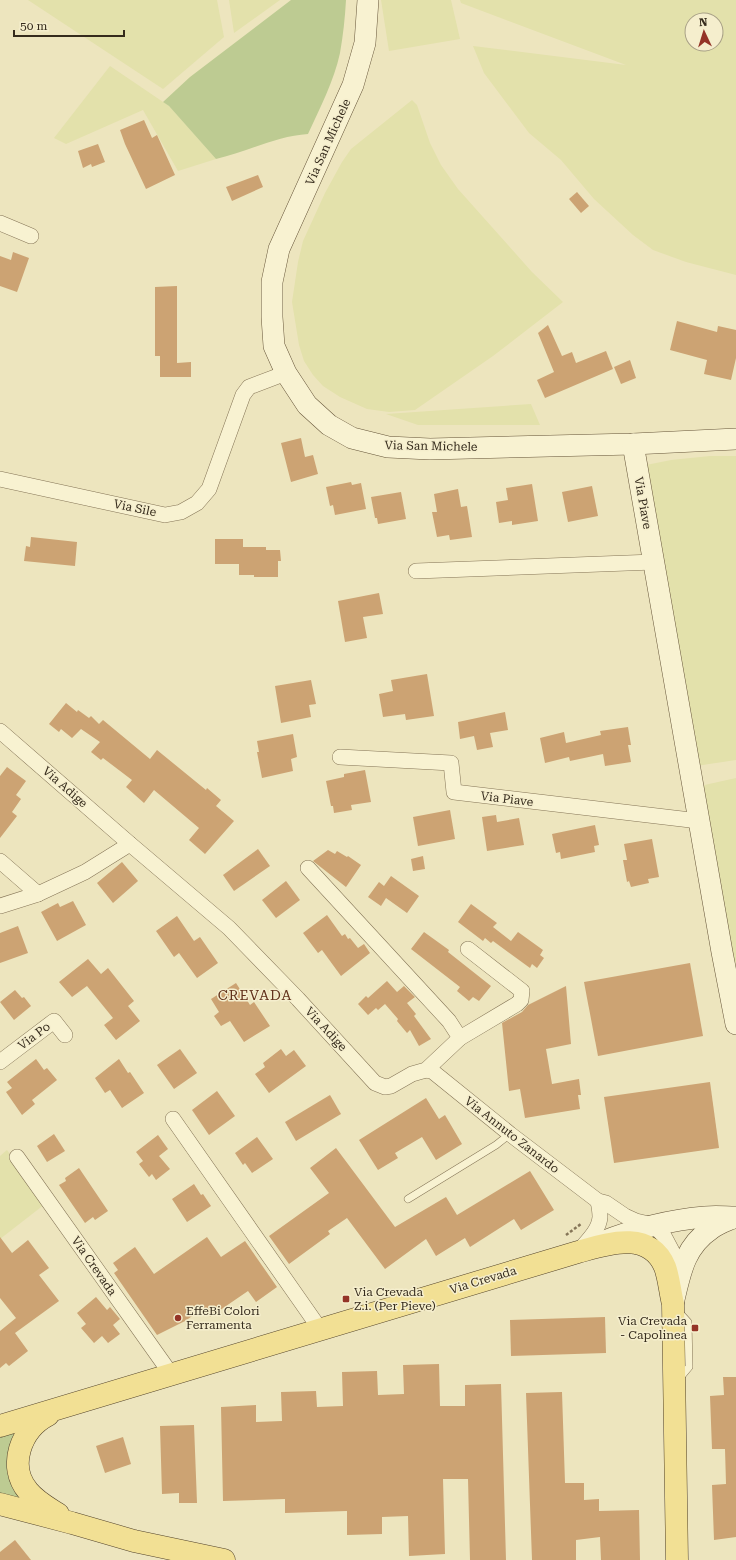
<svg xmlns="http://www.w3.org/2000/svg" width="736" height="1560" font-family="'Roboto Serif',serif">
	<rect width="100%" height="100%" fill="#ede5be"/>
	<!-- farmland -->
	<g fill="#e3e1ab" fill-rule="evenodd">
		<polygon points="28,0 217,0 224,37 163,89"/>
		<polygon points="229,0 280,0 234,33"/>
		<polygon points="381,0 451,0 460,39 389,51"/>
		<path d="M460,0H736V275L686,262L653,250L633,235L594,199L561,160L529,133L484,73L473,46L626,65L461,3ZM692,20H716V44H692Z"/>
		<polygon points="110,66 169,106 216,159 178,171 143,110 66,144 54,138"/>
		<polygon points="412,100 417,105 430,143 441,165 458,189 532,272 563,302 493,356 415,410 389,412 367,409 340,397 323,386 313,375 304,361 299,345 292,302 298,262 303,241 325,193 342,162 351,149"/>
		<polygon points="531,404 540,425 418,425 386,414"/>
		<polygon points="710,456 736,456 736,760 696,766 641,466 671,460"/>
		<polygon points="736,778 736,962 732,963 700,786"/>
		<polygon points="7,1150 45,1204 0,1239 0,1156"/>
	</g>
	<!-- green -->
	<g fill="#bdcb92">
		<path d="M291,0H346C345,18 343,36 340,53C334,81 320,108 308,134C276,136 247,152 216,159L169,106L163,102L190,77Z"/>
		<polygon points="16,1430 21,1499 0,1497 0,1435"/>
	</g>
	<!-- building -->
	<g fill="#cca373">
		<polygon points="144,120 152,138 157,135 175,175 146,189 125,144 120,130"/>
		<polygon points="98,144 105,162 92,167 91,164 83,168 78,151"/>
		<polygon points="258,175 263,187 232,201 226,187"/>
		<polygon points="577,192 589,206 581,213 569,199"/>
		<polygon points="13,252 29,258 17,292 0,286 0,256 11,260"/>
		<polygon points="177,286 177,363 191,362 191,377 160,377 160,356 155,356 155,287"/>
		<polygon points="677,321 717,332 718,326 736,330 736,358 731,380 704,374 707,360 670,350"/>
		<polygon points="548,325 562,356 572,352 576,363 606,351 613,369 545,398 537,380 554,372 538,333"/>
		<polygon points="630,360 636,378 621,384 614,367"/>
		<polygon points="301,438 305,457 313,455 318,474 291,482 281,443"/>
		<polygon points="351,482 352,485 361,483 366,509 335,515 333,505 330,506 326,487"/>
		<polygon points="532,484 538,521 512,525 512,521 499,523 496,502 508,500 506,488"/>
		<polygon points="592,486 598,516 568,522 562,492"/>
		<polygon points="458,489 461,507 467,506 472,537 450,540 449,535 437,537 432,512 437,512 434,494"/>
		<polygon points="401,492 406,519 378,524 377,518 375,518 371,497"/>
		<polygon points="31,537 77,542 75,566 24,561 26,546 30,547"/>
		<polygon points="215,539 243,539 243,547 266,547 266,550 280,550 281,561 278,561 278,577 254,577 254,575 239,575 239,564 215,564"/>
		<polygon points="379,593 383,614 363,617 367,638 345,642 338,601"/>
		<polygon points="427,674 434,716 406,720 405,714 383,717 379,694 393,691 391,680"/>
		<polygon points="311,680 316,704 309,705 311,717 281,723 275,686"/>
		<polygon points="66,703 77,712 78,710 89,718 91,716 99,724 103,720 150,759 157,750 206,790 207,788 221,800 216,806 234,821 205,854 189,840 199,828 154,790 144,803 126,787 132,780 103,758 101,760 91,752 100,742 81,729 72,738 61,729 59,732 49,724"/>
		<polygon points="505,712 508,730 490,733 493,747 477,750 474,736 460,739 458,722"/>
		<polygon points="628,727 631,745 628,745 631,762 605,766 603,754 570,761 569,757 545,763 540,738 564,732 566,743 601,735 600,731"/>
		<polygon points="293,734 297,757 291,759 293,771 262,778 257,752 259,752 257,741"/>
		<polygon points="7,767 26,781 16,795 21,799 12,812 17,816 0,838 0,776"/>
		<polygon points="365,770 371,802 351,805 352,810 334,813 333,806 331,806 326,781 344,777 344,774"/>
		<polygon points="450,810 455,839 418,846 413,817"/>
		<polygon points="496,815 497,822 519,818 524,845 487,851 482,817"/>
		<polygon points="595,825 599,845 594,846 595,852 561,859 560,852 556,853 552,834"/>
		<polygon points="652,839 659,877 648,879 649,883 631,887 629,881 627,882 623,860 627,860 624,844"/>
		<polygon points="258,849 270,866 234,891 223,875"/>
		<polygon points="328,850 335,854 337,851 347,857 348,856 361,865 346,887 313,861"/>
		<polygon points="423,856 425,869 413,871 411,859"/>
		<polygon points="122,862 138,881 113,903 97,883"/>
		<polygon points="391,876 419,896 407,913 386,898 381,906 368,897 379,882 384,886"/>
		<polygon points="286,881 300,900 276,918 262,900"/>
		<polygon points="73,901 86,925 57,941 41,912 58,903 60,907"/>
		<polygon points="471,904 497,923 493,927 511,941 518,932 543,950 540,955 544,958 537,968 532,964 530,968 493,941 491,943 485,938 483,941 458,922"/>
		<polygon points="327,915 342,936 345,934 348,939 350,938 358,948 364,944 370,953 341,976 322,950 318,953 303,933"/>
		<polygon points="177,916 194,941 200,937 218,963 197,978 179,953 174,957 156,931"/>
		<polygon points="18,926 28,953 0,963 0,933"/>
		<polygon points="424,932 449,950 448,952 491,986 479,1001 473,997 469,1001 457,991 460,987 411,949"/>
		<polygon points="88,959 101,974 108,968 134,1001 128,1006 140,1021 116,1040 104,1025 113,1018 87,986 72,997 59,982"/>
		<polygon points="690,963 703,1036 598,1056 584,982"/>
		<polygon points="387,981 397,992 404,986 415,997 407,1003 416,1014 414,1016 431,1039 419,1046 410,1030 407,1033 397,1021 398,1019 385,1004 378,1010 376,1008 368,1015 358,1004 366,996 368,998"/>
		<polygon points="236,983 250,1005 254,1002 270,1026 244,1042 230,1021 221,1026 214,1016 219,1012 211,999"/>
		<polygon points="566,986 571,1044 546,1049 552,1084 579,1079 581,1095 578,1095 580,1109 525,1118 520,1089 509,1091 502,1023 522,1012 528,1005"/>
		<polygon points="15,990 22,998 24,997 31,1006 14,1020 0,1002"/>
		<polygon points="180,1049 197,1073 174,1089 157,1065"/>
		<polygon points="281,1049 286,1056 294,1050 306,1066 269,1093 255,1074 265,1067 263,1063"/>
		<polygon points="36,1059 44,1070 47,1068 57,1080 32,1100 35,1104 22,1115 6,1092 12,1088 7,1082"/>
		<polygon points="119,1059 128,1073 130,1072 144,1093 122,1108 110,1090 105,1093 95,1078"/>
		<polygon points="710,1082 719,1148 614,1163 604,1097"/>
		<polygon points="217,1091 235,1116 209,1135 192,1110"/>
		<polygon points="330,1095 341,1114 296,1141 285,1122"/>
		<polygon points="426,1098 439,1119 445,1115 462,1144 436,1160 422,1137 395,1153 398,1158 378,1170 359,1140"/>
		<polygon points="54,1134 65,1151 47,1162 37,1146"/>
		<polygon points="158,1135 168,1149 159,1156 170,1169 156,1180 152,1174 149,1177 139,1164 143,1161 136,1152"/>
		<polygon points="257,1137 273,1159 252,1173 245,1163 243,1165 235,1153"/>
		<polygon points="336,1148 395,1227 446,1197 457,1215 530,1171 554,1210 521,1230 514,1219 470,1247 465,1238 436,1256 426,1239 385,1269 347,1218 328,1231 330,1234 289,1264 269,1236 329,1193 310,1168"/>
		<polygon points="79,1168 108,1211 95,1220 93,1217 85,1223 59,1185 66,1181 65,1178"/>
		<polygon points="194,1184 201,1195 203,1194 211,1206 187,1222 172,1199"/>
		<polygon points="0,1237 12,1253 28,1240 49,1268 39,1275 59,1301 15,1333 28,1351 9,1366 6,1363 0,1368 0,1331 16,1318 0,1298"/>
		<polygon points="207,1237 221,1257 245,1241 277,1287 256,1302 248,1291 210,1317 204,1308 185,1321 157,1335 114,1273 118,1270 113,1263 135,1247 154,1274"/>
		<polygon points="96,1297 107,1310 110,1307 120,1319 113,1325 120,1334 108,1343 102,1336 94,1343 81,1328 86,1324 77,1313"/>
		<polygon points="605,1317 606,1353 511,1356 510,1320"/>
		<polygon points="439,1364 440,1406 465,1406 465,1385 501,1384 506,1560 470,1560 468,1479 443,1479 445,1554 409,1556 408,1516 382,1517 382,1534 347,1535 347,1511 285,1513 285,1499 223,1501 221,1407 256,1405 256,1422 282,1421 281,1392 316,1391 317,1407 343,1406 342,1372 377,1371 378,1395 404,1394 403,1365"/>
		<polygon points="723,1377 736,1377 736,1537 714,1540 712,1485 726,1484 725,1449 712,1449 710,1396 724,1395"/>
		<polygon points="562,1392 565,1483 584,1483 584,1500 599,1499 599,1511 639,1510 640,1560 601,1560 600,1537 576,1540 576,1560 532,1560 526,1393"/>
		<polygon points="194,1425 197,1503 179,1503 179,1493 162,1494 160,1426"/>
		<polygon points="123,1437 131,1464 105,1473 96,1446"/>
		<polygon points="15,1540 31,1560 0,1560 0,1552"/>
	</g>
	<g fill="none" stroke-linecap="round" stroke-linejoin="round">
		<!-- lane casing -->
		<g stroke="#857557" stroke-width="8">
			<g id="lane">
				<polyline points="408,1199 496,1145 510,1134"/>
				<polyline points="678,1311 688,1322 689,1367 679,1379"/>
			</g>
		</g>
		<!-- street casing -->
		<g stroke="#857557" stroke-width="16">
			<g id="street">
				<polyline points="0,223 31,236"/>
				<polyline points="0,479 165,515 181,512 197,503 209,489 243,395 249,387 286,373"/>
				<polyline points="416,571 654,562"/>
				<polyline points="0,731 130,844 229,928 298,999 375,1083 385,1087 391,1086 412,1074 426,1070 460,1038 449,1021 308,868"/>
				<polyline points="340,757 451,763 454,792 699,821"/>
				<polyline points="0,861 38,894"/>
				<polyline points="0,906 38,894 85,872 130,844"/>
				<polyline points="460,1038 517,1004 521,1000 522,991 468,949"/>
				<polyline points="0,1062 54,1021 65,1035"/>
				<polyline points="426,1070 432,1071 437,1075 510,1134 598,1201 606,1203 625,1216 636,1221 653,1225 664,1236 673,1253 674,1279"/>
				<polyline points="173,1119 320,1329"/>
				<polyline points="17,1157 171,1374"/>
				<path d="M578,1252C586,1242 599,1231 600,1217C600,1212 599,1206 598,1201"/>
			</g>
		</g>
		<!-- secondary casing -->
		<g stroke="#67563a" stroke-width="22">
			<g id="secondary">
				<polyline points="368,0 365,43 353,85 279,249 272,282 272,317 274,346 286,373 307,405 329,425 352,438 388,447 430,449 633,444 736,439"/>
				<polyline points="633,444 722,952 736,1024"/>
				<path d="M602,1242C635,1229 669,1220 705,1217C715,1216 726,1217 736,1217"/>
				<path d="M673,1304C680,1274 684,1247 711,1229C717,1224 726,1221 733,1218"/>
			</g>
		</g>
		<!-- primary casing -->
		<g stroke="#53432b" stroke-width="23">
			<g id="primary">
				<path d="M48,1415C21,1429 7,1466 28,1491C36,1501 47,1507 58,1514"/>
				<path d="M0,1426L578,1252C607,1244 649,1229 665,1267C669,1278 670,1292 673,1304L677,1560"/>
				<polyline points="0,1504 72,1523 134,1541 224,1560"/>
			</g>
		</g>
		<!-- path -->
		<polyline stroke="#857557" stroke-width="2.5" stroke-dasharray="3 2" stroke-linecap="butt" points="566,1235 581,1224"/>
		<!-- lane -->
		<use href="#lane" stroke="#f8f2d1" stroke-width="7"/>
		<!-- street -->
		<use href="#street" stroke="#f8f2d1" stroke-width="15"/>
		<!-- secondary -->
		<use href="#secondary" stroke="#f8f2d1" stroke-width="21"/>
		<!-- primary -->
		<use href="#primary" stroke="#f2e094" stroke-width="22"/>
	</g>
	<!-- markers -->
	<g fill="#943427" stroke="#f5eecd" stroke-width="1.5">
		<rect x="342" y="1295" width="8" height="8" rx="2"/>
		<circle cx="178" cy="1318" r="4"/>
		<rect x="691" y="1324" width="8" height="8" rx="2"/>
	</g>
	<g text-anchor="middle" stroke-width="3" stroke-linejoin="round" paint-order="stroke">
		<!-- street labels -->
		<g font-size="12" fill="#352b1c" stroke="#f5eecd">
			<text transform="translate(328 142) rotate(-66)" y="4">Via San Michele</text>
			<text transform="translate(431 446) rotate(1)" y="4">Via San Michele</text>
			<text transform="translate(643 503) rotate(80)" y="4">Via Piave</text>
			<text transform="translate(135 508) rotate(12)" y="4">Via Sile</text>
			<text transform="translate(65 787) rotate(41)" y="4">Via Adige</text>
			<text transform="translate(507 799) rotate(7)" y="4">Via Piave</text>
			<text transform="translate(326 1029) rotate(47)" y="4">Via Adige</text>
			<text transform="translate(34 1036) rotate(-37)" y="4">Via Po</text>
			<text transform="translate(512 1135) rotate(38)" y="4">Via Annuto Zanardo</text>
			<text transform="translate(94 1266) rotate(55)" y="4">Via Crevada</text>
			<text transform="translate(483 1280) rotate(-17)" y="4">Via Crevada</text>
		</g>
		<!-- poi labels -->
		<g font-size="12" fill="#352b1c" stroke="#f5eecd" text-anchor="start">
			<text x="354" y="1296">Via Crevada<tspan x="354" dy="14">Z.i. (Per Pieve)</tspan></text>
			<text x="186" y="1315">EffeBi Colori<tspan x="186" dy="14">Ferramenta</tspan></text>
			<text x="687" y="1325" text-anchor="end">Via Crevada<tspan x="687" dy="14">- Capolinea</tspan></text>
		</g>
		<!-- quarter labels -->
		<g font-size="14" letter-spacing="1" fill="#61321b" stroke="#f5eecd">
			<text x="255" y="1000">CREVADA</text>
		</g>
	</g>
	<!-- north arrow -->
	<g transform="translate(704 32) rotate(356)"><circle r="19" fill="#f5eecd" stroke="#a8a086"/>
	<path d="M0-3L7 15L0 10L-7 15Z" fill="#943427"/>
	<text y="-6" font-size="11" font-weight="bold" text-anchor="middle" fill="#352b1c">N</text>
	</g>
	<!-- scale -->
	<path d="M14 30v6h110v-6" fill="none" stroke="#352b1c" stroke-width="2"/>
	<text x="20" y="30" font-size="12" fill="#352b1c" stroke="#f5eecd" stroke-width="3" paint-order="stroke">50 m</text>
</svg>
